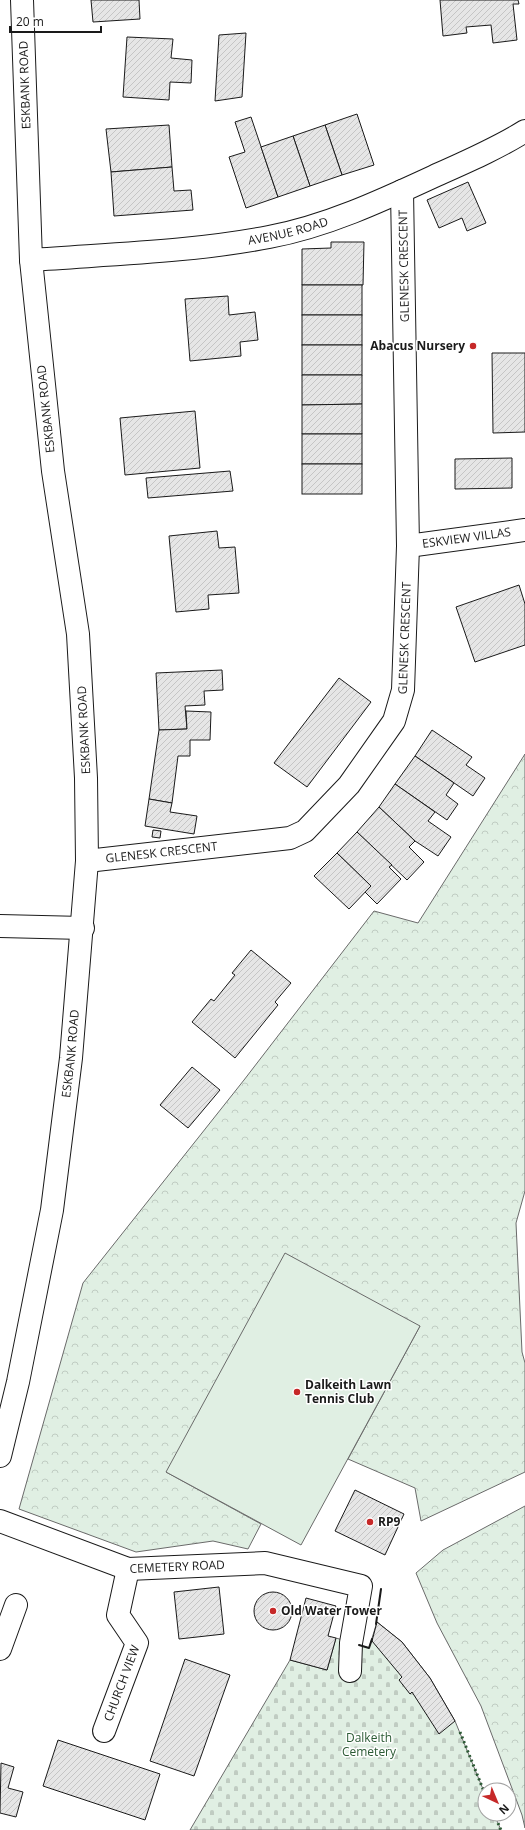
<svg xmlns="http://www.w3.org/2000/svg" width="525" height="1830" font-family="'Open Sans',sans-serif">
	<defs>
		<pattern id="forest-crowns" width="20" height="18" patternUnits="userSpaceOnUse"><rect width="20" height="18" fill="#e0efe3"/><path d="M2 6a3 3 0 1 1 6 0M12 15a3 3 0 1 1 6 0" fill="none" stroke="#c0ccc2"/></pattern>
		<pattern id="cemetery-stones" width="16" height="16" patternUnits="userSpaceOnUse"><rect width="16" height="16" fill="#e0efe3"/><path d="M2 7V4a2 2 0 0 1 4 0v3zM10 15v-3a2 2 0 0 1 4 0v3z" fill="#c0ccc2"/></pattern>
		<pattern id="building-hatch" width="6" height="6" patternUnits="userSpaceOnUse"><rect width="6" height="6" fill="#e6e6e6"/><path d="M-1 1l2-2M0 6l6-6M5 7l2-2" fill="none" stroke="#c5c5c5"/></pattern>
	</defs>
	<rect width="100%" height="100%" fill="#fff"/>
	<!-- forest -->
	<g fill="url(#forest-crowns)" stroke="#6a6a6a">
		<polygon points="525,754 525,1191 516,1223 522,1352 525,1363 525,1472 421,1521 415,1488 348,1459 420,1326 166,1472 261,1524 248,1549 213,1541 136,1552 19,1509 83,1283 244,1080 374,911 418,923"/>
		<polygon points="525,1506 525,1828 522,1815 481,1706 437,1623 416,1573 443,1550"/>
	</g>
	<!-- cemetery -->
	<polygon fill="url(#cemetery-stones)" stroke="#6a6a6a" points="377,1622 402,1642 430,1678 455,1721 485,1794 485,1814 494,1814 501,1830 190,1830 290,1660 327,1670 336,1638 369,1648"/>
	<!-- garden -->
	<polygon fill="#e0efe3" stroke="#6a6a6a" points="285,1253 420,1326 301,1545 166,1472"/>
	<!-- building -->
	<g fill="url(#building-hatch)" stroke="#1a1a1a">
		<polygon points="91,0 139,0 140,19 93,22"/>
		<polygon points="440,0 518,0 519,4 513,4 517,40 493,43 491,25 466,27 467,33 443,36"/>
		<polygon points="246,33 242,97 215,101 219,35"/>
		<polygon points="127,37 173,39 171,58 192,60 191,83 170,82 169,100 123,97"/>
		<polygon points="357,114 374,165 342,175 325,125"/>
		<polygon points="251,117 278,197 246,208 229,157 245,152 235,122"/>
		<polygon points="169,125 172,167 111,172 106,129"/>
		<polygon points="325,125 342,175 310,186 293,136"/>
		<polygon points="293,136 310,186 278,197 261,147"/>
		<polygon points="172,167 174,191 191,190 193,210 114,216 111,172"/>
		<polygon points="468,182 486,223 467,231 462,218 439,228 427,200"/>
		<polygon points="331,242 364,242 363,285 302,285 302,249 331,248"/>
		<rect x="302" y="285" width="60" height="30"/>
		<polygon points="228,296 229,315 255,312 258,340 240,342 241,356 190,361 185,299"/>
		<rect x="302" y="315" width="60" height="30"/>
		<rect x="302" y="345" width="60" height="30"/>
		<polygon points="492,353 525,353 525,432 493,433"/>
		<polygon points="302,375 362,375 362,404 302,405"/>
		<polygon points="362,404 362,434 302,434 302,405"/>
		<polygon points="195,411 200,468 125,475 120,418"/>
		<rect x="302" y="434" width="60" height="30"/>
		<polygon points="512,458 512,488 455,489 455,459"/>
		<rect x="302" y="464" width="60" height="30"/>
		<polygon points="230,471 233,491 148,498 146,478"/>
		<polygon points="217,531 219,548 235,547 239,593 208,595 209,609 176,612 169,536"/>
		<polygon points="519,585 525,604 525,645 475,662 456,607"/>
		<polygon points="222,670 223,690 204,691 205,705 185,706 187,729 159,730 156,673"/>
		<polygon points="339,678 371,702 307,787 274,763"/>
		<polygon points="186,711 211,712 210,740 190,740 190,756 178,756 172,803 149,799 159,730 187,729"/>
		<polygon points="432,730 472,757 466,765 485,778 473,796 415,756"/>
		<polygon points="415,756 454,783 446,795 458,804 447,820 395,784"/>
		<polygon points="395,784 435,812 428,821 451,837 438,856 415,841 379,807"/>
		<polygon points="149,799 172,803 170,812 197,816 194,834 145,826"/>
		<polygon points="379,807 415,841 409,847 424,862 407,880 357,832"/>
		<polygon points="153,830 161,831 160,838 152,837"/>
		<polygon points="357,832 392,865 389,867 401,879 377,904 365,892 371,886 337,853"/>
		<polygon points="337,853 371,886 349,909 314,876"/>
		<polygon points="251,950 291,983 275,1002 278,1005 235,1058 192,1022 211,999 214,1001 235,975 232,973"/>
		<polygon points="192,1067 220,1090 188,1128 160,1105"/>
		<polygon points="355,1490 404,1514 385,1555 335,1531"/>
		<polygon points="219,1587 224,1634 179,1639 174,1592"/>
		<circle cx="273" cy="1611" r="19"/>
		<polygon points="306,1598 336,1606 328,1636 336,1638 327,1670 290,1660"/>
		<polygon points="377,1622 402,1642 430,1678 455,1721 439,1734 412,1692 410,1694 399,1680 402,1677 372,1641"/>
		<polygon points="185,1659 230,1675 194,1776 150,1761"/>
		<polygon points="58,1740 160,1774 145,1820 43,1786"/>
		<polygon points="1,1763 14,1767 8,1788 23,1792 16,1817 0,1813"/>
	</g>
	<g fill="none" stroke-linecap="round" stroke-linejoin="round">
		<!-- minor casing -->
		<g stroke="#1a1a1a" stroke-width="24">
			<g id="minor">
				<path id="s1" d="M31,260C110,254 191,252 269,237C328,226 385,199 439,174C468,161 498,148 525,131"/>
				<path id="s2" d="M408,546L525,530"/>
				<path id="s3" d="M87,861L290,838L305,831L349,785L394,721L403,690L408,546L402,191"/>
				<polyline points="0,926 83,928"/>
				<path id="s4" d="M0,1521L128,1569L265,1563L361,1586L351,1643L350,1671"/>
				<polyline points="0,1649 16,1605"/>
				<path id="s5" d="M104,1731L137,1643L118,1615L128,1569"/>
			</g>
		</g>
		<!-- major casing -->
		<g stroke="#1a1a1a" stroke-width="24">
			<g id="major">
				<path id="s6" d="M0,1456L18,1382L52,1210L71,1058L87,861L86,778L78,634L53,471L31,260L22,0"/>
			</g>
		</g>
		<!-- minor -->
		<use href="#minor" stroke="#fff" stroke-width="22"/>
		<!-- major -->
		<use href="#major" stroke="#fff" stroke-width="22"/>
		<!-- hedge -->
		<g stroke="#2b5a34" stroke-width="3" stroke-dasharray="2 3" stroke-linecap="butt">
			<polyline points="460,1732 485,1794"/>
			<polyline points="494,1814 501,1830"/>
		</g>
		<!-- wall -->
		<g stroke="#1a1a1a" stroke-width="2">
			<polyline points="376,1624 381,1589"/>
			<polyline points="359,1645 369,1648 372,1639"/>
		</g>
	</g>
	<!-- markers -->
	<g fill="#c62828" stroke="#fff" stroke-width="1.5">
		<circle cx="473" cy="346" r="4"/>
		<circle cx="297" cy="1392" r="4"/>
		<circle cx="370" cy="1522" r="4"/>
		<circle cx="273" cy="1611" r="4"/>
	</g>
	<g text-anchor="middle" stroke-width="3" stroke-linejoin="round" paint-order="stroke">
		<!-- street labels -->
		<g font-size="12" fill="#1a1a1a" stroke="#fff">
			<text transform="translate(25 85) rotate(-92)" y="4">ESKBANK ROAD</text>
			<text dy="4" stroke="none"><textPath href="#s1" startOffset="259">AVENUE ROAD</textPath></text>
			<text transform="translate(404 266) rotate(-91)" y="4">GLENESK CRESCENT</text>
			<text transform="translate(46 409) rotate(-96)" y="4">ESKBANK ROAD</text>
			<text dy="4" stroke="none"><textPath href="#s2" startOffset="59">ESKVIEW VILLAS</textPath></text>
			<text dy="4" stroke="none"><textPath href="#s3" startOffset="447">GLENESK CRESCENT</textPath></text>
			<text transform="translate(84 730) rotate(-93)" y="4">ESKBANK ROAD</text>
			<text dy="4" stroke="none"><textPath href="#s3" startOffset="75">GLENESK CRESCENT</textPath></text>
			<text dy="4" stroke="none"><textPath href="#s6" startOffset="409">ESKBANK ROAD</textPath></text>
			<text dy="4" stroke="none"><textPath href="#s4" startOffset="186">CEMETERY ROAD</textPath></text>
			<text dy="4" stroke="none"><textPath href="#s5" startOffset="51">CHURCH VIEW</textPath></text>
		</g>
		<!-- poi labels -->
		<g font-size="12" font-weight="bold" fill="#1a1a1a" stroke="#fff" text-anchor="start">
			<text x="465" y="350" text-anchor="end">Abacus Nursery</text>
			<text x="305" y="1389">Dalkeith Lawn<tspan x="305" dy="14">Tennis Club</tspan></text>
			<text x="378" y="1526">RP9</text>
			<text x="281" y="1615">Old Water Tower</text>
		</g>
		<!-- park labels -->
		<g font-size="12" fill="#2b5a34" stroke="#fff">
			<text x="369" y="1742">Dalkeith<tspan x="369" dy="14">Cemetery</tspan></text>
		</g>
	</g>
	<!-- north arrow -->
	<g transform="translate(497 1802) rotate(136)"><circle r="19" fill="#ffffff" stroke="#a3a3a3"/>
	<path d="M0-3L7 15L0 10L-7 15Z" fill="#c62828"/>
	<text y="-6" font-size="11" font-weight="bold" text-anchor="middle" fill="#1a1a1a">N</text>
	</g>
	<!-- scale -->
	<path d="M10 26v6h91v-6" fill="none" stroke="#1a1a1a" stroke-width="2"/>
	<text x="16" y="26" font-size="12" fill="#1a1a1a" stroke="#ffffff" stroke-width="3" paint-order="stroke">20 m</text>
</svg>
